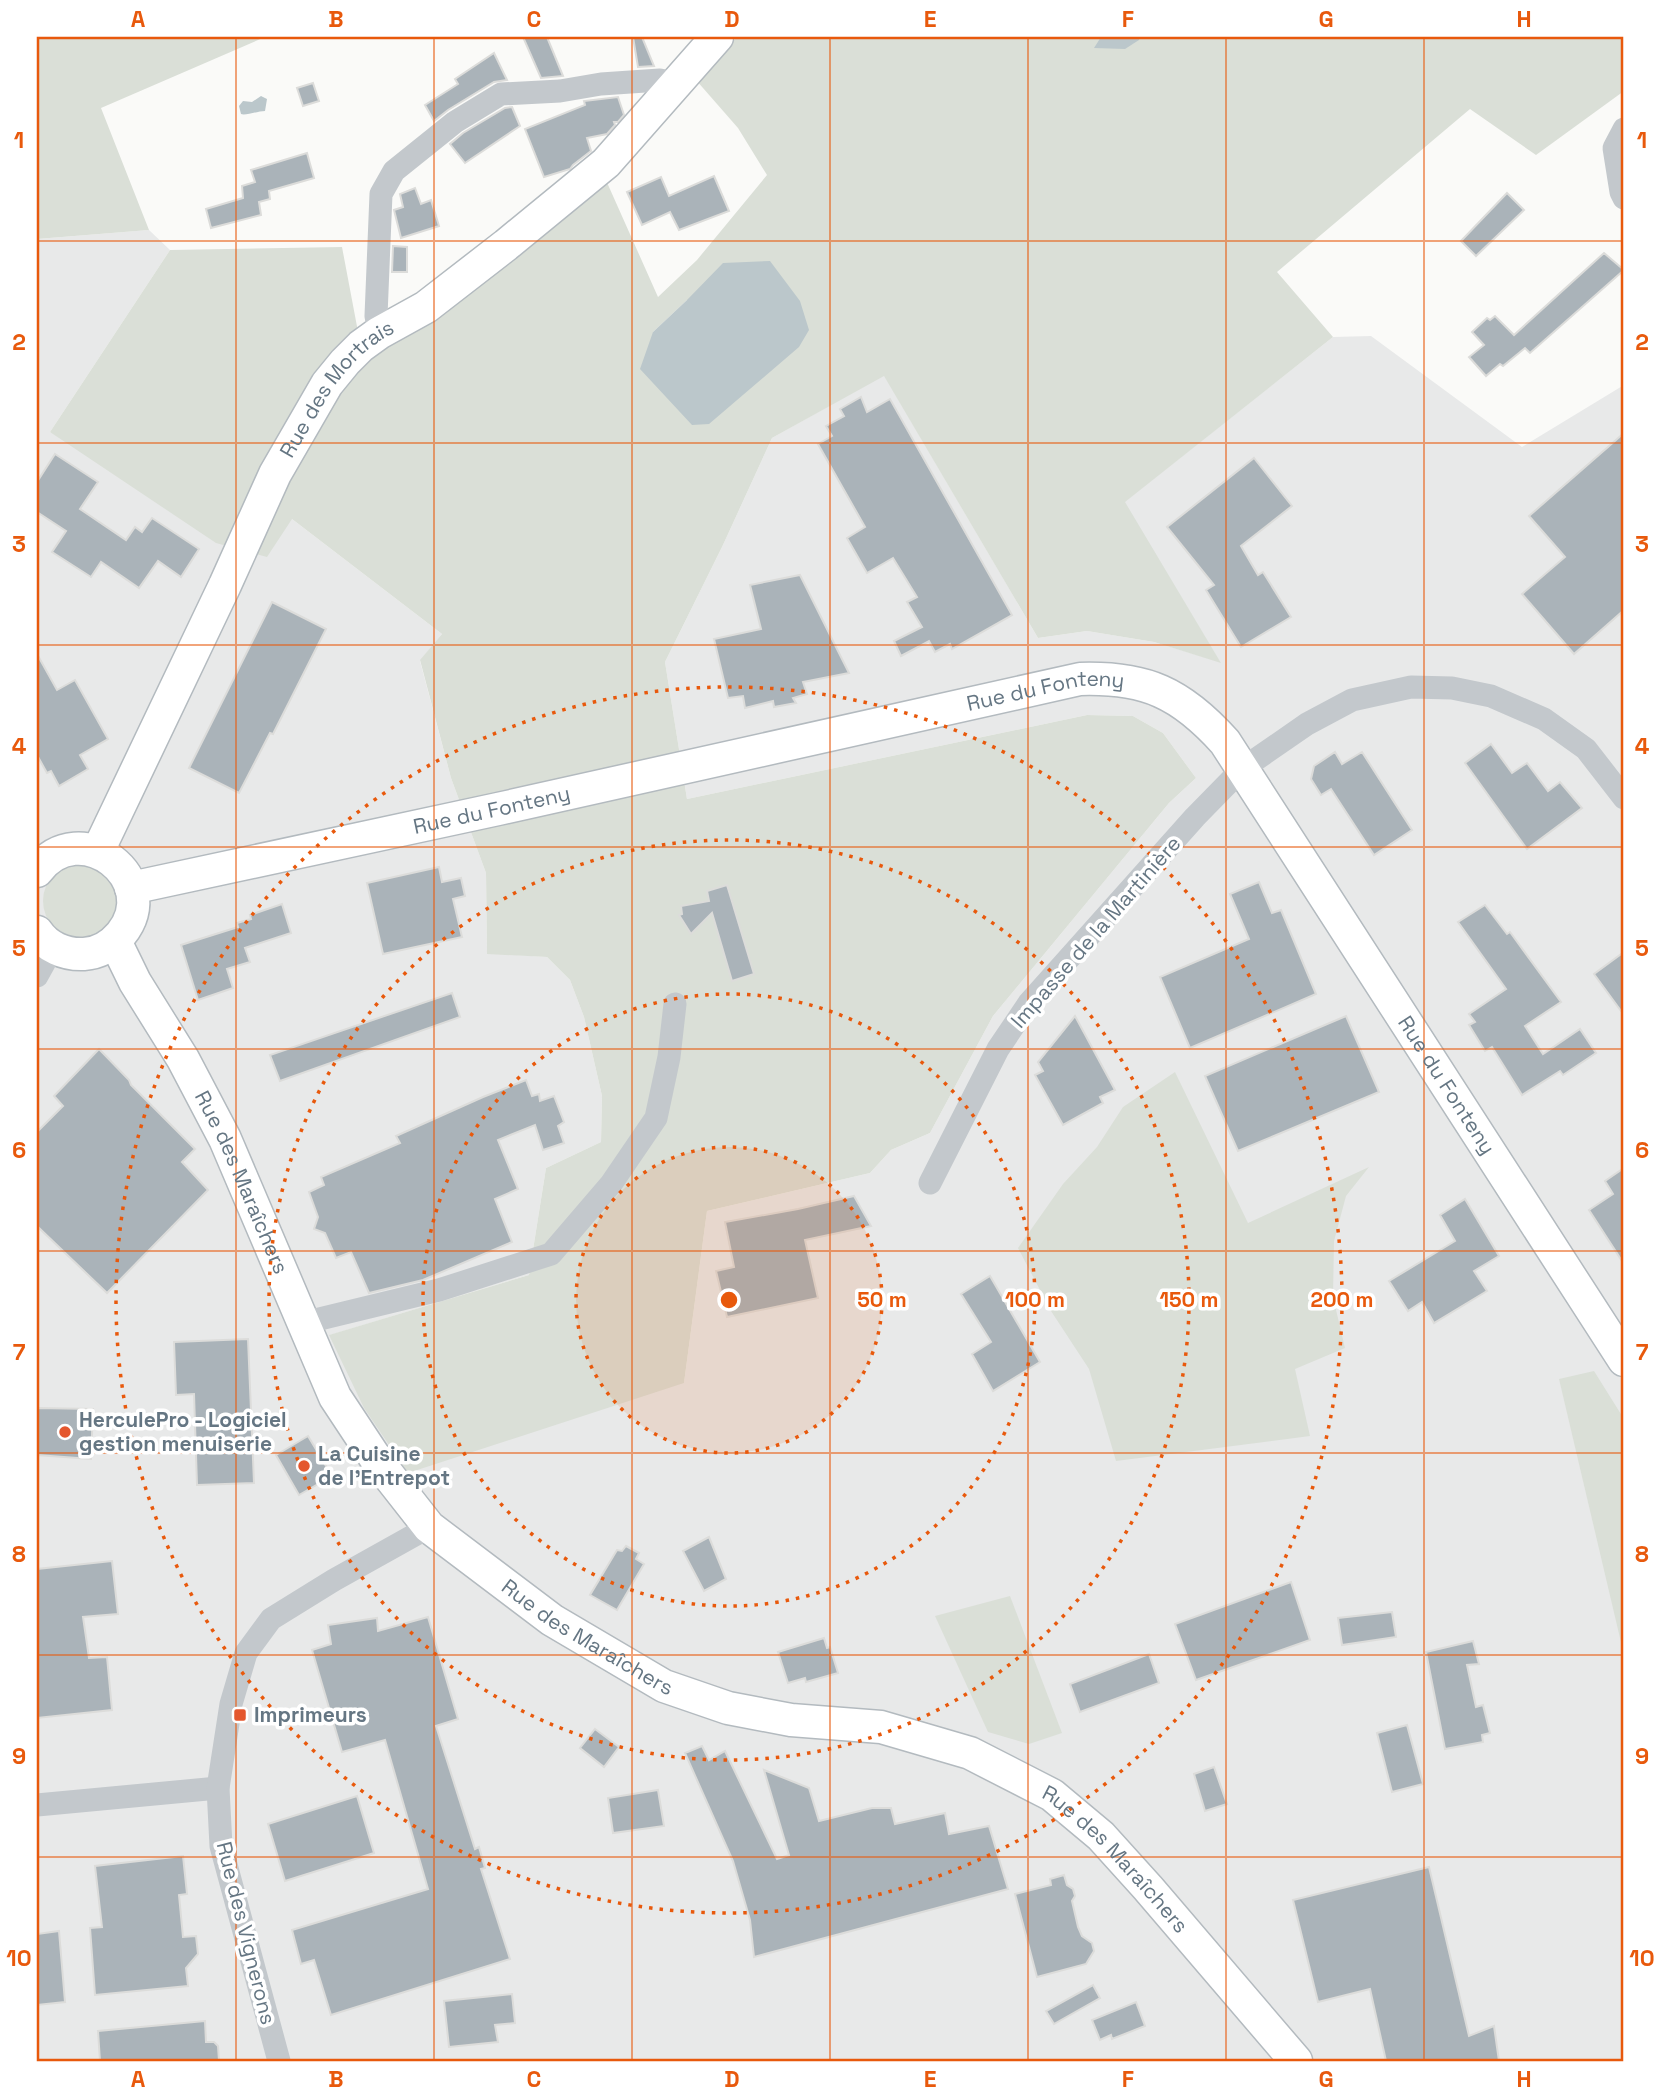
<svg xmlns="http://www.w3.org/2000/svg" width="1661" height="2098" font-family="'Space Grotesk',sans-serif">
	<rect width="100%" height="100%" fill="#fafaf8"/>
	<!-- built -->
	<polygon fill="#e8e9e9" points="149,230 170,250 50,432 292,519 442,634 420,661 451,778 486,873 487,953 547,957 570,980 584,1017 602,1096 601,1142 546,1168 529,1275 330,1335 684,1383 707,1211 870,1173 891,1150 930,1133 993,1016 1169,803 1196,778 1163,733 1133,716 1087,715 687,799 665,662 723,545 772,438 884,375 1038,638 1087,631 1154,642 1220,662 1124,502 1333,337 1371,336 1522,447 1624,385 1624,2061 37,2061 37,239"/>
	<!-- green -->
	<g fill="#dadfd7" fill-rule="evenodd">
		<polygon points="37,37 265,37 101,108 149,230 37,239"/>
		<path d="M737,37H1624V91L1536,155L1470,109L1277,272L1333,337L1125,502L1221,663L1154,642L1087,631L1038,638L884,376L772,438L723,545L665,662L687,799L1087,715L1133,716L1163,733L1196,778L1169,803L993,1016L930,1133L891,1150L870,1173L707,1211L684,1383L408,1473L364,1408L329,1335L529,1275L546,1168L601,1142L602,1096L584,1017L570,980L547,957L487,954L486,873L451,778L420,660L442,634L292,519L267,557L216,543L50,432L170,250L342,247L359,337L409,334L518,255L605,178L658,297L697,260L767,175L738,128L696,80ZM687,300L692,424L653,332Z"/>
		<circle cx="80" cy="901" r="37"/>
		<polygon points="1175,1072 1248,1223 1369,1167 1346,1196 1334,1241 1333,1297 1345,1348 1295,1369 1310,1436 1116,1461 1089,1369 1051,1311 1018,1248 1063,1184 1097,1147 1123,1107"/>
		<polygon points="1594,1371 1624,1419 1624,1655 1559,1379"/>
		<polygon points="1010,1596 1062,1733 1029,1744 988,1732 935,1616"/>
	</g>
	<!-- water -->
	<g fill="#bbc7cb">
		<polygon points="1101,37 1140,37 1139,40 1125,49 1094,48"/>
		<path d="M261,96L267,99L265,111C258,111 245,116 241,114L239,106L243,101L252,102Z"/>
		<polygon points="770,261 800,301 809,330 799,347 709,424 692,425 640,369 653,332 687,300 723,263"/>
	</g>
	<!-- building -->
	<g fill="#aab3b9" stroke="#dcdcda" stroke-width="2">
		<polygon points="523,37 547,37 563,76 541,78"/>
		<polygon points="633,37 642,37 654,66 638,67"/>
		<polygon points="494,53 507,80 494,82 448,110 434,121 425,105 458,84 455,79"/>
		<polygon points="313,83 319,101 303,106 297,88"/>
		<polygon points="618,97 624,115 618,122 614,122 615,125 607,134 587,138 591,151 573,165 570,169 544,177 525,129 585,105 584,101"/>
		<polygon points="512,107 520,126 465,163 450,144 463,133 505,108"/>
		<polygon points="307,153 314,178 269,191 270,199 259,202 261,215 211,228 206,209 243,198 242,186 255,182 251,170"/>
		<polygon points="714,176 729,211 679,230 670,212 642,225 627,192 661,177 669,196"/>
		<polygon points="415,188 421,204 431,200 439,226 401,238 394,210 403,207 400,194"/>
		<polygon points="1507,193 1524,210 1476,256 1461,241"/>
		<polygon points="393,246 407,247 407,272 392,272"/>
		<polygon points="1604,253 1624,270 1530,353 1525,348 1503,366 1500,364 1486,376 1469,357 1484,345 1472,332 1487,318 1490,320 1495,316 1514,335"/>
		<polygon points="861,397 867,412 890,399 1012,615 952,649 950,644 935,652 929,641 901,656 894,641 922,627 907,602 917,597 893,558 867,573 847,538 865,527 818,444 832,436 826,426 844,416 840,409"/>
		<polygon points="1624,433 1624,610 1574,654 1522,594 1565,557 1529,516"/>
		<polygon points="55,454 98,482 80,509 126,540 135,527 142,532 152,518 199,549 181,577 158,561 139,588 101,562 91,577 52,552 66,531 37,512 37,482"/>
		<polygon points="1254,458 1292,506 1241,546 1258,575 1263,572 1291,617 1241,647 1206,590 1214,585 1167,527"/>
		<polygon points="800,575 849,673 803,682 807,694 793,698 796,703 774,707 773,701 745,708 743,696 728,698 714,639 761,629 750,585"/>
		<polygon points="272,602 326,629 273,734 270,733 239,793 189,768"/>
		<polygon points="37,654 57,690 75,680 108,739 80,755 88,769 59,786 51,771 47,773 37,755"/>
		<polygon points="1491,744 1512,773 1527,763 1548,791 1560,782 1582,808 1527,849 1465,763"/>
		<polygon points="1335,752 1342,764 1362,752 1412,830 1374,855 1331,789 1321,795 1311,779 1314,766"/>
		<polygon points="439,867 442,882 461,878 465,896 453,899 462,937 383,954 367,883"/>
		<polygon points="1259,882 1272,913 1281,910 1316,994 1190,1048 1160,977 1249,939 1230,894"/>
		<polygon points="727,885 754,974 732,981 712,913 691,934 679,915 682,914 681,906 709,901 707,891"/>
		<polygon points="282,904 291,933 245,948 250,962 227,969 233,988 198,1000 181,945 238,927 237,923 251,919 250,915"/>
		<polygon points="1485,905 1507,934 1510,932 1561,1002 1525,1026 1543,1054 1580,1029 1596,1053 1563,1075 1560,1071 1522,1095 1492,1047 1485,1051 1469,1025 1475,1022 1469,1014 1506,989 1458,922"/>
		<polygon points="1624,952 1624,1015 1594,974"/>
		<polygon points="452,993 460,1017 280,1081 270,1055"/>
		<polygon points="1075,1016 1115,1090 1100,1097 1103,1103 1063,1125 1035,1075 1043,1071 1038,1062"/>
		<polygon points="1346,1016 1379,1092 1238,1151 1205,1076"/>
		<polygon points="99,1049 129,1080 131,1085 195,1149 182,1162 208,1190 107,1293 37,1226 37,1132 63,1106 54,1096"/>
		<polygon points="526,1080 532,1096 539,1094 540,1101 554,1096 564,1122 558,1126 564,1143 543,1150 535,1125 498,1140 518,1189 495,1199 512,1242 423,1280 369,1293 351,1252 336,1258 325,1233 314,1229 318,1217 309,1192 324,1185 321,1177 400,1143 396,1136 483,1097"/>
		<polygon points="1624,1168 1624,1264 1589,1210 1613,1194 1605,1181"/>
		<polygon points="854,1196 871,1226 805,1240 818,1298 727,1317 716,1271 734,1267 725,1222 798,1209"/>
		<polygon points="1465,1199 1499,1256 1474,1271 1487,1291 1434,1323 1422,1302 1408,1311 1389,1281 1455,1241 1440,1215"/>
		<polygon points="990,1276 1040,1362 993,1391 972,1354 991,1342 961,1294"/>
		<polygon points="248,1339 254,1483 197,1485 194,1394 176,1395 174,1342"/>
		<polygon points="37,1408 93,1409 91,1459 37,1455"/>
		<polygon points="308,1436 332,1476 299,1495 276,1455"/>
		<polygon points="709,1537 726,1579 704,1591 683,1551"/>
		<polygon points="626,1546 639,1553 636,1559 644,1564 617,1610 590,1595 617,1550 622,1551"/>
		<polygon points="112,1561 118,1614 83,1617 89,1658 107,1657 112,1710 37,1718 37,1569"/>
		<polygon points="1291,1582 1310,1640 1196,1680 1175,1624"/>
		<polygon points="1392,1612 1396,1637 1342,1645 1338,1618"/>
		<polygon points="428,1617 458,1719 436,1726 475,1849 479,1847 485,1868 481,1869 510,1959 331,2015 314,1960 301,1964 292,1930 428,1889 385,1740 342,1752 312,1650 331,1644 328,1625 377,1618 378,1631"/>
		<polygon points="824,1638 827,1648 830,1647 838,1673 806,1682 805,1678 788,1683 778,1652"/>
		<polygon points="1473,1641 1479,1664 1467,1665 1476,1707 1483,1705 1490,1733 1482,1735 1483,1742 1445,1749 1426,1652"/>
		<polygon points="1149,1654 1159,1683 1080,1712 1070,1684"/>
		<polygon points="1407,1725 1423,1784 1392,1792 1377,1733"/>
		<polygon points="595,1729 619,1747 604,1767 580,1748"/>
		<polygon points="702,1746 709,1760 725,1751 777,1859 789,1855 764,1770 809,1788 819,1821 872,1808 891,1808 895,1824 945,1813 949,1834 989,1826 1008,1889 754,1957 750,1920 733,1861 685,1753"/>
		<polygon points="1214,1767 1227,1804 1205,1811 1194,1774"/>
		<polygon points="658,1790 664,1826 613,1833 608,1798"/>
		<polygon points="357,1796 374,1853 285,1881 268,1824"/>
		<polygon points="183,1856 187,1894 179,1895 183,1937 196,1936 198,1954 186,1968 188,1986 95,1995 90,1928 102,1927 95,1866"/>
		<polygon points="1429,1867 1469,2036 1494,2026 1499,2061 1386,2061 1370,1989 1318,2002 1293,1900"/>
		<polygon points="1064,1875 1067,1885 1073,1889 1075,1896 1072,1901 1078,1927 1082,1936 1092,1943 1094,1951 1086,1964 1037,1977 1015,1894 1051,1885 1050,1879"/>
		<polygon points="59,1931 65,2002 37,2005 37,1934"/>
		<polygon points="1093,1985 1100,1998 1054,2024 1046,2011"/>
		<polygon points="512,1994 515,2023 495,2025 498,2042 449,2047 444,2001"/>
		<polygon points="1136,2002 1145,2026 1112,2039 1111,2035 1100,2040 1092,2020"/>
		<polygon points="205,2021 206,2042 214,2042 218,2046 219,2061 100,2061 98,2031"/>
	</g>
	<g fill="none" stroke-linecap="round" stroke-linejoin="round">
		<!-- secondary casing -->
		<g stroke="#b3babf" stroke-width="35">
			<g id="secondary">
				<path id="s1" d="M98,851L225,585L275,474L327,384L345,362L361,346L379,333L426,307L506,245L606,163L717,37"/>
				<path d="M37,871C80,813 165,880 121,934C111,946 99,953 84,954C65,955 47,947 37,932"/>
				<path id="s2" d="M131,888L498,809L1080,679C1146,677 1181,693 1225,742L1624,1360"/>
				<path id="s3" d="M115,941L135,982L183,1059L225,1139L335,1397L378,1462L429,1527L552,1620L664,1686L728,1708L791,1720L881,1727L970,1753L1052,1795L1101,1836L1148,1888L1296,2061"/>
			</g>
		</g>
		<!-- street -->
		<g stroke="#c3c8cc" stroke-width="23">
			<polyline points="1624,129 1614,148 1621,192 1624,198"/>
			<polyline points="379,333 376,316 381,194 394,171 455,122 501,94 560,91 601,84 660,80 676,83"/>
			<polyline points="37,976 53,947"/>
			<polyline points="930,1183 998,1049 1029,1003 1195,817 1242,769 1307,724 1352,700 1411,687 1452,688 1491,696 1544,719 1586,749 1624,798"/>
			<polyline points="303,1323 439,1290 551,1254 611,1184 656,1118 669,1057 675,1004"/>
			<polyline points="37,1805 218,1788"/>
			<polyline points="279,2061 221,1846 218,1788 231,1704 246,1653 271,1619 334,1580 429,1527"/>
		</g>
		<!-- secondary -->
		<use href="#secondary" stroke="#fff" stroke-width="32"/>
	</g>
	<!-- grid -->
	<path fill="none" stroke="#e8590c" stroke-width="2" stroke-opacity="0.55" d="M236,37V2061M434,37V2061M632,37V2061M830,37V2061M1028,37V2061M1226,37V2061M1424,37V2061M37,241H1624M37,443H1624M37,645H1624M37,847H1624M37,1049H1624M37,1251H1624M37,1453H1624M37,1655H1624M37,1857H1624"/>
	<!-- distance rings -->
	<circle cx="729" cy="1300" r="153" fill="#e8590c" fill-opacity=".12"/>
	<g fill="none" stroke="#e8590c" stroke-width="3.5" stroke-dasharray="3.5 7">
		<circle cx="729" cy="1300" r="153"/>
		<circle cx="729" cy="1300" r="306"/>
		<circle cx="729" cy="1300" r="460"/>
		<circle cx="729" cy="1300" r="613"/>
	</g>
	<!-- markers -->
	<g fill="#e4572e" stroke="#fff" stroke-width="2.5">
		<circle cx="65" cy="1432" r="7"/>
		<circle cx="304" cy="1466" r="7"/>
		<rect x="233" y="1708" width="14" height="14" rx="3.5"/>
	</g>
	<g text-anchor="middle" stroke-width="7" stroke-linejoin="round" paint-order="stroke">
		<!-- street labels -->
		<g font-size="21" fill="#657683" stroke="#fff">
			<text dy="7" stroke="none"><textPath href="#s1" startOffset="523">Rue des Mortrais</textPath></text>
			<text dy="7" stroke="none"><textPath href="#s2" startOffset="936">Rue du Fonteny</textPath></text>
			<text dy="7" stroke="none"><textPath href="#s2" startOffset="369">Rue du Fonteny</textPath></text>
			<text transform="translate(1096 932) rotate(-49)" y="7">Impasse de la Martinière</text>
			<text dy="7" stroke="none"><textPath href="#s2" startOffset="1545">Rue du Fonteny</textPath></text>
			<text dy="7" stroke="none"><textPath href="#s3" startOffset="273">Rue des Maraîchers</textPath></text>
			<text dy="7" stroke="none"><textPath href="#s3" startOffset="861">Rue des Maraîchers</textPath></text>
			<text dy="7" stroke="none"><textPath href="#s3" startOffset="1449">Rue des Maraîchers</textPath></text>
			<text transform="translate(246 1933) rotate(76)" y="7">Rue des Vignerons</text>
		</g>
		<!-- poi labels -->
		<g font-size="21" font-weight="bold" fill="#657683" stroke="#fff" text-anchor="start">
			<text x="79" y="1427">HerculePro - Logiciel<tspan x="79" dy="24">gestion menuiserie</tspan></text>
			<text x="318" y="1461">La Cuisine<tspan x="318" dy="24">de l'Entrepot</tspan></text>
			<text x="254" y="1722">Imprimeurs</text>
		</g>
	</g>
	<circle cx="729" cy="1300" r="10" fill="#e8590c" stroke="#fff" stroke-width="3.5"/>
	<g font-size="21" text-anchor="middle" font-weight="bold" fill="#e8590c" stroke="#fff" stroke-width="7" stroke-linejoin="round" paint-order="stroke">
		<text x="882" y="1307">50 m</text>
		<text x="1035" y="1307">100 m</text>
		<text x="1189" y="1307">150 m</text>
		<text x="1342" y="1307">200 m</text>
	</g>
	<!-- border -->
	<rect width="1661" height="2098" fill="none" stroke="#ffffff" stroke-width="77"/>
	<rect x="38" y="38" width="1584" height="2022" fill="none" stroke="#e8590c" stroke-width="2.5"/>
	<g font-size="23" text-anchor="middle" font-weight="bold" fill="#e8590c">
		<text x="138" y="27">A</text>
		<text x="336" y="27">B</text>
		<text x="534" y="27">C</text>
		<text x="732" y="27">D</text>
		<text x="930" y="27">E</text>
		<text x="1128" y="27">F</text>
		<text x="1326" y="27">G</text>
		<text x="1524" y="27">H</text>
		<text x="19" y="148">1</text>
		<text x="1642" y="148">1</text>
		<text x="19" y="350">2</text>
		<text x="1642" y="350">2</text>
		<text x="19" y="552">3</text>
		<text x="1642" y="552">3</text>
		<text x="19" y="754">4</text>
		<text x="1642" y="754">4</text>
		<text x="19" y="956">5</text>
		<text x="1642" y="956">5</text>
		<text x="19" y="1158">6</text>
		<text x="1642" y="1158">6</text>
		<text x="19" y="1360">7</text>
		<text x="1642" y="1360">7</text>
		<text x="19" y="1562">8</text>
		<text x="1642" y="1562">8</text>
		<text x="19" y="1764">9</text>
		<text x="1642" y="1764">9</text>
		<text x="19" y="1966">10</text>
		<text x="1642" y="1966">10</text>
		<text x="138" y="2087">A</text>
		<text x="336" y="2087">B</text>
		<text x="534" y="2087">C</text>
		<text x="732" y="2087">D</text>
		<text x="930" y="2087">E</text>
		<text x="1128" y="2087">F</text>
		<text x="1326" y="2087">G</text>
		<text x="1524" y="2087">H</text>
	</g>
</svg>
